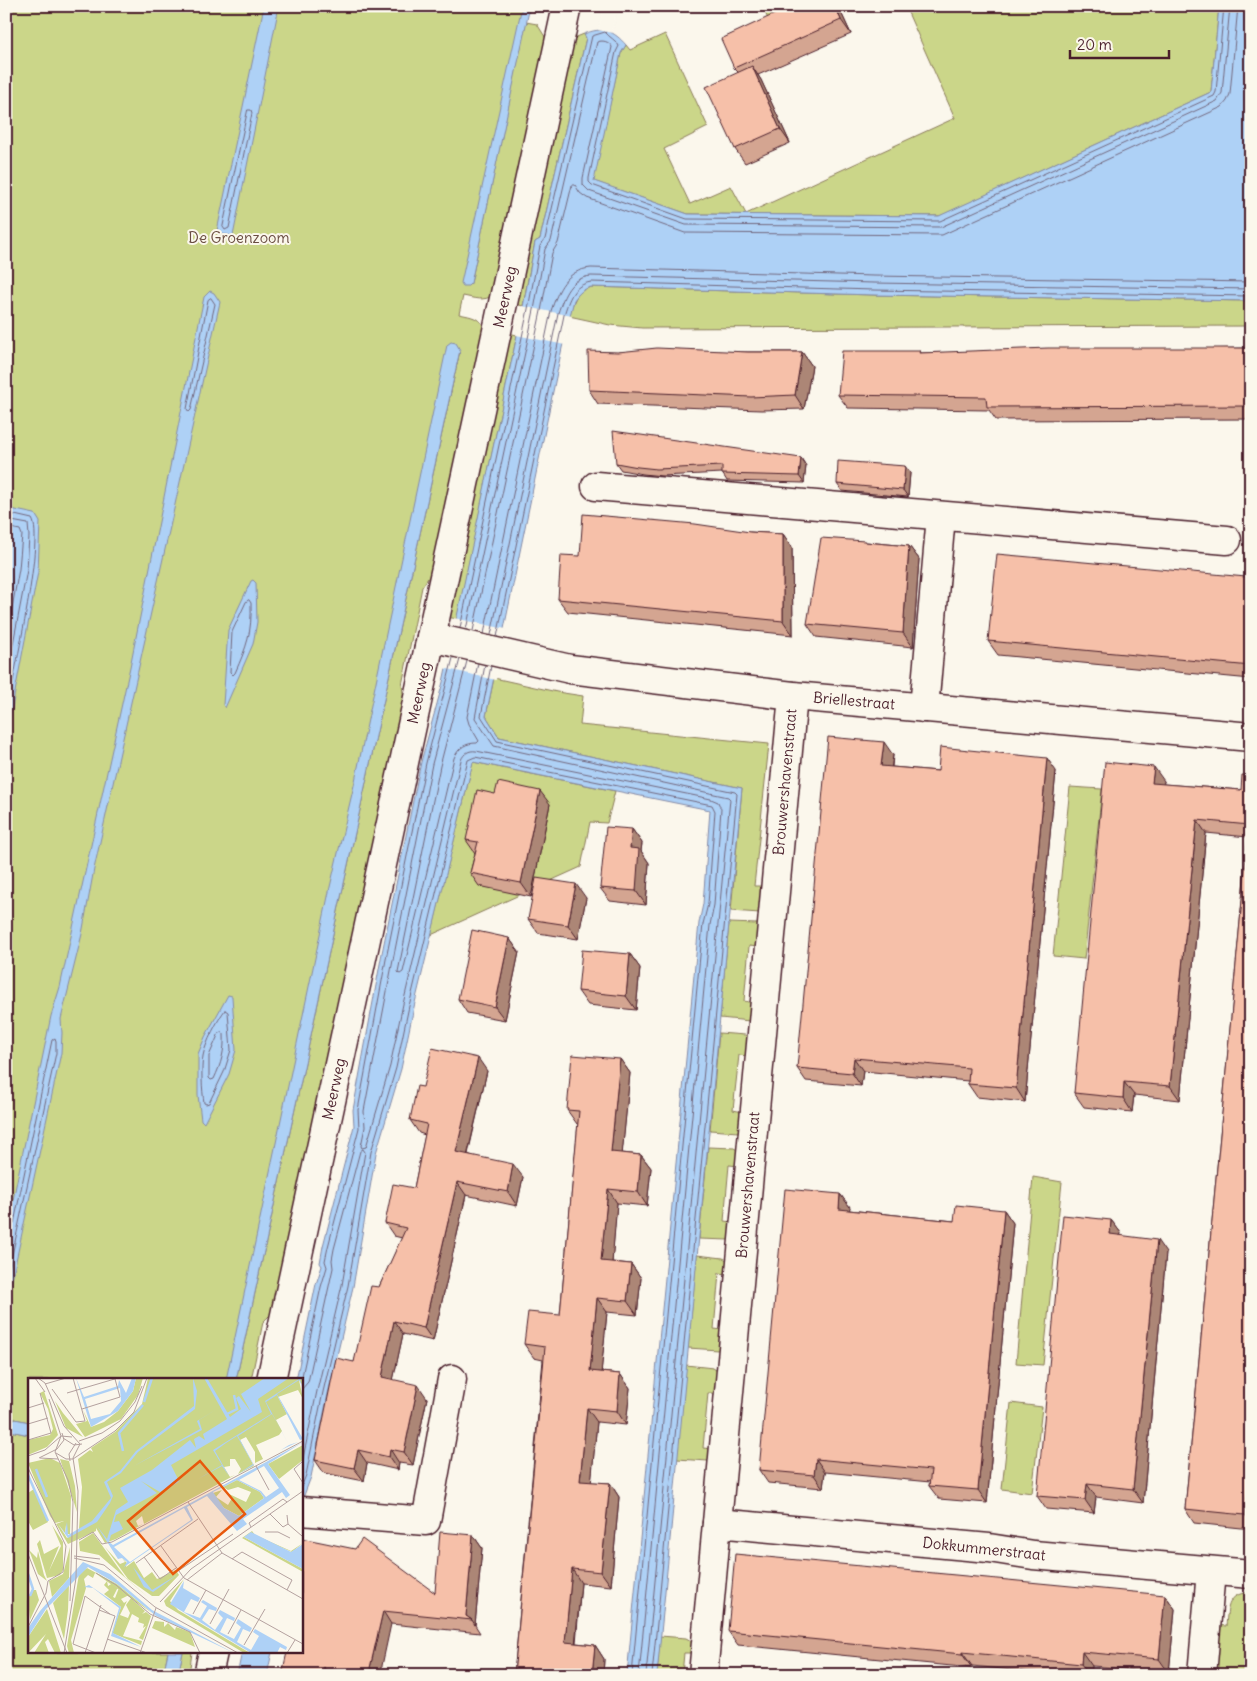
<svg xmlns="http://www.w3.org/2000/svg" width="1257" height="1681" font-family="Delius,sans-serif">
	<rect width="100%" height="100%" fill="#fbf7ec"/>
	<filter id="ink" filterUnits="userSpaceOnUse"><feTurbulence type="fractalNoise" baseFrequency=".02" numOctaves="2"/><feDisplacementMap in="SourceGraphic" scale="10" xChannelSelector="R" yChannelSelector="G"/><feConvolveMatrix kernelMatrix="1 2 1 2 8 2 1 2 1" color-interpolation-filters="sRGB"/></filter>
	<g filter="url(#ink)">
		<!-- green -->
		<g fill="#cbd689" stroke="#8a7a5a">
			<path d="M6,6H524L470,285L471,283L526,22L537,24L547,40L494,295C483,302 474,298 463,296L459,314C473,317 479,317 486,330L436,566L422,587L402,685L405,709L275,1310L263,1322L251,1380H236L460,350L232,1380H29V1422L6,1417Z"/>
			<polygon points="762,6 835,6 775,34"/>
			<polygon points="905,6 1219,6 1211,92 940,216 688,214 593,181 621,53 626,45 630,50 665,34 708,127 664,149 690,204 731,186 746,214 955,118"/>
			<polygon points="584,34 586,38 540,239 535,242 523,306 511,303 569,40"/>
			<path d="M591,287L874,295L1251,301V326L642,328L610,325L569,316C573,303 576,290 591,287Z"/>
			<polygon points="504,332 517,335 457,619 447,617"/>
			<polygon points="494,678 557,692 583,696 580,725 769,744 754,886 765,886 760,913 731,911 742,788 499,737 486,716"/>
			<polygon points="473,762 615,791 607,823 590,822 581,867 431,935"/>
			<polygon points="1070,787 1102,789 1084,959 1053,956"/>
			<polygon points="729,923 757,924 762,927 758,947 749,946 744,1001 753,1003 750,1021 720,1018"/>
			<polygon points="719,1033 745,1035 750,1038 748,1056 739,1055 733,1110 743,1112 742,1128 738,1132 710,1130"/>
			<polygon points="708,1147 734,1148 740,1152 739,1166 729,1165 724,1221 733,1222 732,1237 729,1240 699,1239"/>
			<polygon points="1033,1177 1062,1182 1043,1365 1016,1363"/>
			<polygon points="697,1255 723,1258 729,1261 728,1274 719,1273 714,1329 723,1330 722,1346 718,1350 688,1348"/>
			<polygon points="686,1365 713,1368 719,1372 717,1393 708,1393 703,1448 712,1449 712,1457 708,1461 677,1459"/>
			<polygon points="1011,1403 1042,1407 1032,1493 1002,1489"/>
			<polygon points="6,1430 29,1435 29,1652 168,1652 163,1675 6,1675"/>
			<path d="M1251,1592V1675H1212L1216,1625L1226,1626C1228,1606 1227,1594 1251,1592Z"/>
			<polygon points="660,1636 686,1638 693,1642 694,1653 684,1653 682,1675 657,1675"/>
			<polygon points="183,1652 192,1652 189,1675 178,1675"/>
		</g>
		<!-- water -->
		<g fill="#aed1f6" stroke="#868aa5">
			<polygon points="264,6 279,6 233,236 221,234 217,231"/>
			<polygon points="522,6 530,6 471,283 468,286 463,286 461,283"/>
			<path d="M1219,6H1251V301L874,295L591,287C583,289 579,293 574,300L562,348L486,716L499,737L742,788L657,1675H627L699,923L703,904L710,810L473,762L414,1007L401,1069L376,1153L353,1287L328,1394L311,1477L301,1503V1380H296L316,1284L322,1266L320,1263L323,1246L354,1126L353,1110L382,953L421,762L443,682L523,307L535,242L540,239L586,38L584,34C603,26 614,31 626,45L621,53L594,181L688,214L939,216L1211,92Z"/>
			<polygon points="210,291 214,293 220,302 94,869 82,934 61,1019 62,1033 61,1053 6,1307 6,1234 51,1016 60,987 130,667 204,297"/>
			<polygon points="451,342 456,343 460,350 236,1380 226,1380 330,887 355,781 447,345"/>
			<polygon points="6,508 35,514 40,522 38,572 6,739"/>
			<polygon points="253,580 256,583 257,622 253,644 225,708 223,705 228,630 251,581"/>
			<polygon points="228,995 232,996 232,997 236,1050 229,1074 204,1123 201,1120 198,1095 198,1054 205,1037"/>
			<polygon points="6,1417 29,1422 29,1435 6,1430"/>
			<polygon points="168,1652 183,1652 178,1675 163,1675"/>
			<polygon points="242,1652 272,1652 267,1675 237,1675"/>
		</g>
		<!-- pier -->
		<g fill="#fbf7ec">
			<polygon points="603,6 618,6 612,33 598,30"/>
			<polygon points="522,306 572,316 565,345 516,335"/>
			<polygon points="454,618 506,629 496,680 443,668"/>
		</g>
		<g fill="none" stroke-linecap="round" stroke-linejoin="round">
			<!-- shore -->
			<g stroke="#72667c" stroke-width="1">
				<polygon points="248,110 251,110 252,113 229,228 225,230 223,227"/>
				<polygon points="211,298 215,304 191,410 189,412 187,409 208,300"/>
				<path d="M6,513L32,519C45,538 12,684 6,715"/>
				<polyline points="6,520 28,524 29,536 27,570 6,681"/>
				<polyline points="6,527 20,530 22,535 19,569 6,642"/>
				<path d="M249,600L251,603C252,633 247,646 235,673L233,675L230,672L232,632L246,602Z"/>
				<path d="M460,628L528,309L540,246L545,239L592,36L605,32C610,38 616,40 619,46L616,52L589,178V182L592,185L687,219L940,221L1214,96L1216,92L1224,6"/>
				<path d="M466,630L534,310L545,249L551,241L597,42C602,40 609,41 612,47L583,178V185L589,191L686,225L941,227L1217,101L1222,93L1230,6"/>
				<polyline points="473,631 541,311 552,253 558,243 572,185 575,185 580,193 587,198 685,233 942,235 1222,107 1227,101 1230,94 1238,6"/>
				<path d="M484,634L551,311C558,290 566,270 591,268L874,276L1251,282"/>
				<path d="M491,635L558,313C564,295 570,278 591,276L874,283L1251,289"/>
				<path d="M497,637L564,315C569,299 573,285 591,282L874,290L1251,296"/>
				<path d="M460,659L432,764L394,955L364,1111L365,1127L361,1146L362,1148L366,1147L390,1066L403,1004L461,760C464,753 469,750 476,751L711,799L718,802L721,809L714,905L710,925L639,1675"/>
				<path d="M467,661L440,766L401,957L398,972L400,974L403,972L454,758C459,747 466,743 477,743L479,741L469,724L467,717L478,663"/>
				<polyline points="485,665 475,718 494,746 728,797 730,799 646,1675"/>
				<polyline points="491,666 481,716 497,741 735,792 737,794 652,1675"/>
				<path d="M225,1010L228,1012L231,1050L224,1072L209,1103L206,1104L204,1103C202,1088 201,1070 203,1056C205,1044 218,1019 225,1010Z"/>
				<path d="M222,1032L224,1034C225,1051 221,1064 214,1079L211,1080L209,1078V1056L219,1033Z"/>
				<polyline points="6,1228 11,1227 14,1223 52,1040 55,1038 56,1041 56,1053 6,1283"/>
				<polyline points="301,1381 321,1287 327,1267 325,1261 328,1247 359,1128 358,1110 387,954 426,763 453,658"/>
				<polyline points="301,1390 308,1382 333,1268 332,1260 334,1249 360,1151 363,1149 365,1152 342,1285 317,1391 301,1468"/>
				<polyline points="301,1488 306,1475 323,1392 348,1286 371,1152 396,1068 409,1006 468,760 475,757 712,805 715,811 708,904 703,924 632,1675"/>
			</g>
			<!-- minor casing -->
			<g stroke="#4a1f2b" stroke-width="31">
				<g id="minor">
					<polyline points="596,486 1227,540"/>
					<polyline points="431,637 570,669 793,696 1251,737"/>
					<polyline points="924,708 941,516"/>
					<polyline points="271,1380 567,6"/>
					<polyline points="301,1511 426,1521 452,1379"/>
					<polyline points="717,1523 989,1548 1033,1555 1251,1574"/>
					<polyline points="208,1675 213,1652"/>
					<polyline points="703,1675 793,696"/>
					<polyline points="1202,1675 1211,1571"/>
				</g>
			</g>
			<!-- minor -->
			<use href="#minor" stroke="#fbf7ec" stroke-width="28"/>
		</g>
		<!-- wall -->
		<g fill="#d4a591" stroke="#4a1f2b">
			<polygon points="792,6 838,6 851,34 758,75 761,80 790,143 745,163 735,149 738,72 734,68"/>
			<polygon points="1251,348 1251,419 996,420 989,410 848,408 838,395 920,351 921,353"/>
			<polygon points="618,352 802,352 812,366 804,409 761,410 598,404 589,390"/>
			<polygon points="801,458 806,466 804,483 727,481 722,473 662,476 643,474 621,470 616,463"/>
			<polygon points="910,473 908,497 842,491 837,484"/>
			<polygon points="1251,516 1251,679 998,655 988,641 1246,577"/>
			<polygon points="750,532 783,534 792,547 793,635 568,612 558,599 580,556"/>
			<polygon points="865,541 866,542 909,546 919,559 913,647 816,637 807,624"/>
			<polygon points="893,755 892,767 938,771 1056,771 1025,1102 977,1097 968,1084 968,1081 863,1071 861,1086 806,1081 797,1068"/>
			<polygon points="1251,776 1251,1529 1194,1523 1185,1509 1248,837 1206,833 1180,1100 1134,1095 1132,1112 1084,1107 1074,1093 1164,781 1163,784 1241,790"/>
			<polygon points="550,804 531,897 479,886 470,873 475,853 466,840"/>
			<polygon points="632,829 642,843 641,851 649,863 646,905 610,901 600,888"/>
			<polygon points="586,898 578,939 538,933 528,919"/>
			<polygon points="509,938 519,952 505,1020 467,1013 458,999"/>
			<polygon points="630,954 640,968 636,1010 588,1005 578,991"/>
			<polygon points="620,1059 630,1073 622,1153 641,1155 651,1168 647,1206 617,1203 615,1224 612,1262 631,1264 641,1278 637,1315 607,1312 601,1372 620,1374 630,1388 626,1425 597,1422 591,1482 610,1483 619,1497 611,1586 581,1583 576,1643 595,1645 604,1659 603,1675 514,1675 543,1360 534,1358 524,1344 560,1315 578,1124 577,1124 567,1110"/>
			<polygon points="487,1071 468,1154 523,1177 517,1206 466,1195 433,1341 403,1334 393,1380 427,1398 413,1465 399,1463 398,1470 367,1463 364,1481 324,1473 315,1460 354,1362 379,1287 402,1238 394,1236 385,1223 414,1188 425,1135 419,1133 410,1120 423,1087"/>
			<polygon points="840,1194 850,1207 849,1210 954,1221 1004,1210 1013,1223 987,1503 939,1499 929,1486 930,1482 825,1472 823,1488 768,1483 759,1470"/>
			<polygon points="1111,1220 1121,1233 1120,1235 1166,1253 1143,1503 1096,1497 1094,1513 1046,1509 1037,1496"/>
			<polygon points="473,1535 482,1548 475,1625 480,1633 391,1624 301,1652 301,1538 435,1593"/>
			<polygon points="1165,1595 1175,1609 1169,1673 1092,1666 1091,1675 1063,1675 972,1666 972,1668 738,1645 728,1631"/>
		</g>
		<!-- shaded-wall -->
		<g fill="#ac8676" stroke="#4a1f2b">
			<polygon points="835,6 838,6 851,34 841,20"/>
			<polygon points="752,66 761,80 790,143 780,129"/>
			<polygon points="802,352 812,366 804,409 795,395"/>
			<polygon points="801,458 806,466 804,483 799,476"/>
			<polygon points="905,466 910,473 908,497 903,490"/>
			<polygon points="783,534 792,547 793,635 783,621"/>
			<polygon points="909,546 919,559 913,647 903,633"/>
			<polygon points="884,742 893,755 890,779 881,766"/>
			<polygon points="1047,758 1056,771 1025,1102 1016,1088"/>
			<polygon points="1154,767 1164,781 1162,796 1152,783"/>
			<polygon points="540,791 550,804 531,897 521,883"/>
			<polygon points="1197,820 1206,833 1180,1100 1170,1086"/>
			<polygon points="632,829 642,843 641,851 649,863 646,905 636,891 630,848"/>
			<polygon points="576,884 586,898 578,939 568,925"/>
			<polygon points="509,938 519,952 505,1020 495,1007"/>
			<polygon points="630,954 640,968 636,1010 626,996"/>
			<polygon points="478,1058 487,1071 465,1165 456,1152"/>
			<polygon points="854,1058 863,1071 861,1086 852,1073"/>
			<polygon points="620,1059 630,1073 621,1166 611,1152"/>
			<polygon points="1124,1082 1134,1095 1132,1112 1123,1098"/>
			<polygon points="1250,1143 1251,1144 1251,1203 1245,1195"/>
			<polygon points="641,1155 651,1168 647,1206 638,1192"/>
			<polygon points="513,1164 523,1177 517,1206 508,1192"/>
			<polygon points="457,1182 466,1195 433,1341 424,1328"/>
			<polygon points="608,1189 617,1203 611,1275 601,1261"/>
			<polygon points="840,1194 850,1207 848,1222 839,1209"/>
			<polygon points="1004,1210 1013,1223 987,1503 978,1490"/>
			<polygon points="1111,1220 1121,1233 1119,1247 1110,1234"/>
			<polygon points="1157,1240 1166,1253 1143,1503 1133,1489"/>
			<polygon points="631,1264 641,1278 637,1315 627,1301"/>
			<polygon points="597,1298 607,1312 600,1385 590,1371"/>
			<polygon points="394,1321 403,1334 391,1390 382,1377"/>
			<polygon points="620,1374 630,1388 626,1425 617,1411"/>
			<polygon points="418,1385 427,1398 413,1465 404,1452"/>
			<polygon points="587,1408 597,1422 590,1495 580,1481"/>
			<polygon points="390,1449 399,1463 398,1470 389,1457"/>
			<polygon points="358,1450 367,1463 364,1481 354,1468"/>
			<polygon points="1251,1455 1251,1523 1245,1515"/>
			<polygon points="816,1459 825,1472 823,1488 814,1475"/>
			<polygon points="610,1483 619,1497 611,1586 601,1572"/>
			<polygon points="1087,1484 1096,1497 1094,1513 1085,1500"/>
			<polygon points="473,1535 482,1548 475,1625 472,1620 466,1616"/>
			<polygon points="572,1569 581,1583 574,1656 565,1642"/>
			<polygon points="1165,1595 1175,1609 1169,1673 1159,1659"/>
			<polygon points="383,1611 391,1624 380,1675 373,1675 370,1668"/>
			<polygon points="595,1645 604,1659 603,1675 592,1675"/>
			<polygon points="962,1652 972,1666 972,1668 962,1654"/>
			<polygon points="1082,1652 1092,1666 1091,1675 1089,1675 1081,1664"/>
			<polygon points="324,1667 330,1675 323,1675"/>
		</g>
		<!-- building -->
		<g fill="#f6c0a9" stroke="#4a1f2b">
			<polygon points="792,6 835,6 841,20 734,68 721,39"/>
			<polygon points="752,66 780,129 735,149 706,87"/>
			<polygon points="657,348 748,352 802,352 795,395 751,397 589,390 588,351 618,352"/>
			<polygon points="1048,348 1251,348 1250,358 1251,358 1251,406 987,407 986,397 838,395 842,351 920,351 919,353"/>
			<polygon points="613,431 801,458 799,476 722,474 722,466 657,469 638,467 616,463"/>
			<polygon points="838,461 905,466 903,490 837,484"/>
			<polygon points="583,514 695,524 750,532 783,534 783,621 558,599 561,555 580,556"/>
			<polygon points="1251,516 1251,666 988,641 997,554 1246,577"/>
			<polygon points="821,538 865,541 865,542 909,546 903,633 807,624"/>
			<polygon points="828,737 884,742 881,766 938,771 940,747 1047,758 1016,1088 968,1084 969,1068 854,1058 852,1073 797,1068"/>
			<polygon points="1105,762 1154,767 1152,783 1241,790 1242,775 1251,776 1251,1143 1250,1143 1245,1195 1251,1196 1251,1455 1245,1515 1185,1509 1249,825 1197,820 1170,1086 1124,1082 1123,1098 1074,1093"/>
			<polygon points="498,782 540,791 521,883 470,873 478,842 466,840 477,790 495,794"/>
			<polygon points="606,827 632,829 630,848 639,849 636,891 600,888"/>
			<polygon points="536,878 576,884 568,925 528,919"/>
			<polygon points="472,930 509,938 495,1007 458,999"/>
			<polygon points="582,950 630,954 626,996 578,991"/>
			<polygon points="432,1048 478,1058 456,1152 513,1164 508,1192 457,1182 424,1328 394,1321 382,1377 418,1385 404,1452 390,1449 389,1457 358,1450 354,1468 315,1460 336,1358 354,1362 371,1286 379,1287 406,1228 385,1223 393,1184 414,1188 427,1124 410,1120 417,1086 423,1087"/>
			<polygon points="572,1055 620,1059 611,1152 641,1155 638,1192 608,1189 601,1261 631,1264 627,1301 597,1298 590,1371 620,1374 617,1411 587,1408 580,1481 610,1483 601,1572 572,1569 565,1642 595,1645 592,1675 514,1675 545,1347 524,1344 528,1312 560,1315 579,1111 567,1110"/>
			<polygon points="785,1189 840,1194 839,1209 954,1221 956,1205 1004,1210 978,1490 929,1486 931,1470 816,1459 814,1475 759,1470"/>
			<polygon points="1063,1215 1111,1220 1110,1234 1157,1240 1133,1489 1087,1484 1085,1500 1037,1496"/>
			<polygon points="440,1532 473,1535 466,1616 472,1620 383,1611 370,1668 373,1675 328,1675 324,1667 323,1675 282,1675 287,1652 301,1652 301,1538 355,1549 362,1539 435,1593"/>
			<polygon points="735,1554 1165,1595 1159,1659 1082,1652 1081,1664 962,1652 962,1654 728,1631"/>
		</g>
	</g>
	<g text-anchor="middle" stroke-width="4" stroke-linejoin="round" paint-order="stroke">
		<!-- park labels -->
		<g font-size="15" fill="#6a4d42" stroke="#fbf7ec">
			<text x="239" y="243">De Groenzoom</text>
		</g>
		<!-- street labels -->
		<g font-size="15" fill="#4a1f2b" stroke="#fbf7ec">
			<text transform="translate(505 297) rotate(-78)" y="5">Meerweg</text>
			<text transform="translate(419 693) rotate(-78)" y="5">Meerweg</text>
			<text transform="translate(854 701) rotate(5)" y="5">Briellestraat</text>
			<text transform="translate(785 782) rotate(-85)" y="5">Brouwershavenstraat</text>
			<text transform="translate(334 1089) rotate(-78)" y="5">Meerweg</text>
			<text transform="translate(748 1185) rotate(-85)" y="5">Brouwershavenstraat</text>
			<text transform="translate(984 1549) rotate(6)" y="5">Dokkummerstraat</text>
		</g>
	</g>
	<!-- overview -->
	<g transform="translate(28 1378)">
		<rect width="275" height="275" fill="#fbf7ec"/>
		<path d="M108,0H115L110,17L93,41L57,59L48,46L59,43L55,32L63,49L76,44L90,33L105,13ZM120,0H275V8L271,2L275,21L270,12L250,19L259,36L248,42L254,53L251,57L228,67L235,81L227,85V74L218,59L212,62L226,88L210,96L213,91L207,81H202V88L196,89L202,99L207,97L116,146L114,138L108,143L110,148L115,146L88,161L77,165L68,150V153L40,166L28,146L36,143L27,145L22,138L0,85L22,80L32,85L43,118L42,156H39L38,147L37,155L30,146L39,160L51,151L54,109L50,81L62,72L65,74L63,70L87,54L114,26ZM16,13L30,57L19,69L0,77V62L22,57L25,51L20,31L12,15ZM27,23L35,35L55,59L38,50ZM275,67V82L251,101L240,86ZM32,81L41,83L47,108L49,134ZM209,102L232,114L236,120L211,138L196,130L187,120L185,115L194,112L188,119L200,127L204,120L199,115L218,124L223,114L210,109L200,112L195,109ZM6,111L20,144L5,152L0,143V115ZM24,147L35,164V192L32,197L19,200L9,166L12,162L16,176L31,168L21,193L33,168ZM224,153L227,157L263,173L275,165L264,174L226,158L216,159L275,191V194L214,160ZM65,155L97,199L122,221L71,177L52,173L51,164ZM42,169L41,200L24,219L21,203L35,196ZM77,169L92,186L97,184L94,180L99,185L98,189L106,183L116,200L124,194L129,201L148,192L151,197L131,218H124L100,201ZM1,172L9,180L10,173L16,197L14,193L19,203L10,196ZM59,190L89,206L124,235L67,195L65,200L60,197L56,201L58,210L43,262L46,275H41L39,268L51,196ZM156,201L142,223L150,232L222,275H216L138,228L136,223ZM79,203L80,208L85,205L90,209L85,219L87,220L91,210L101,217L93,221L96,225L99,223L92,237L100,240L102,235L98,227L103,220L117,233L114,236L118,234L123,238L115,262L111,260L118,248L115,250L116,246L110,244L111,240L104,236L95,258L114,263L113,267L84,255L93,229L76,216L81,212L76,207ZM41,207L40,232L36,261L25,225ZM4,212H8L11,222L2,242L0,221ZM19,231L33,275H27L20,261L17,264L21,275H6L18,256L0,275V259ZM127,243L136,244V249L140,245L147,252L148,249L162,254L167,269L124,250Z" fill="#cbd689"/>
		<path d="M48,0L56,19L90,8L91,2L98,15L104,0H108L105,13L90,33L63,49ZM92,10L93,23L82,36L63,41L57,21ZM165,0L169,13L167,31L110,74L93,95L79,104L85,118L82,125L69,144L40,160L30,146L37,155L39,144L40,157L64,143L83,120L76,104L92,93L108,73L166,28ZM176,0H179L202,39L213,31L208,20L211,18L223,34L213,16L237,0H261L230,21L234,34L143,87L151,103L149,105L132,114L113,103L129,115L88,137L86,144L91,143L95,151L83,157L81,164L85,167L275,64L240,86L262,117L258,120L254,114L215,141L219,146L209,153L179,118L159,129L165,142L96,189L99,184L94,180L90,181L69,148L79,161L88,132L100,124L92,110L124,92L162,62L168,70L166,61L171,58L177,62L175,56L199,41ZM236,88L251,110L238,119L233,113L211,102ZM209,102L232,114L236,120L211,138L196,130L185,114ZM156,130L163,142L102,184L86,169ZM275,0L272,2L275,10L271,2L249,16L275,61L272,62L249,17L238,24L261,67L270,64L253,72L261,67L248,43L237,49L248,43L244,36L210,58L226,87L210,96L225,86L209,58L198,65L213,92L198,65L187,73L201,98L194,88L170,101L194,87L185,72L243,36L237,23L271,1ZM189,31L171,42L174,52L106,88L172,51L169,43ZM223,154L263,174L275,166V191L216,159ZM55,184L82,196L124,232L206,275L128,238L89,206L60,189L18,231L0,259V250L12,233ZM105,189L124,212L149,197L125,214L116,209ZM156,203L155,210L172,220L170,224L163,221L156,234L172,240L179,228L173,224L175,222L189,230L188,233L181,231L174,242L187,252L195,240L190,235L192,232L207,240L206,243L199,240L192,254L206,261L213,249L208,245L210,241L224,250L222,254L215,251L209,264L223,272L231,258L225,254L227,251L259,269L258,272L252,269L249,275H223L142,226ZM61,207L93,229L85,255L113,269L83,258L91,230L65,210L56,209Z" fill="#aed1f6" fill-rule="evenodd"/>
		<path fill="none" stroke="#aed1f6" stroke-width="2.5" d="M116,24L124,0M199,36L209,31L206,17M95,73L91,55L115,27M8,91L19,119M0,97L20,143M0,196L5,211L2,218"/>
		<path fill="none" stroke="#b4a19f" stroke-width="1" d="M7,0L17,14M10,0L17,5L36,48L52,66L45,80L50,113L48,200L36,275M17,6L38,0M24,11L48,44L57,43L45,0M39,15L90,0M21,21L33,58M0,30L16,25M54,31L92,19L87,1M0,46L20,40M33,58L27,74L40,102L45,124L42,223M35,60L46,67L54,66M0,62L23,55L12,15M51,63L74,55L92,43L107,24L114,8M28,75L38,81H45L87,53L106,34L119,0M0,78L17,72L33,58L44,59M11,80L29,71L36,62L34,55M12,80L30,81M42,83L41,76L48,65M275,83L266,91L275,105M228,88L241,112M0,90L38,168M160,124L194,175L275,221M242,136L255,149L260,146L259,137M260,146L274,158M223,149L221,145L255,121L259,124M237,154H250L262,160M51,162L65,154L74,166L84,164L275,63M133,168L156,200L275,266M0,176L39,275M46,178L72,181M116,179L132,201L148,190M46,180L76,187L127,229L210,275M204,181L214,174L264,202L259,212M108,185L170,141M150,193L205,156M68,195L88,207L122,236L162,254L172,275M159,202L194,175M132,224L163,191L275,113M71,232L87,238L75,275M165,236L178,212M182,246L201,211M0,249L18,215L20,203L35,194L38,168M200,256L213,232M79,261L119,275M216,267L237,231M57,275L73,227M68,275L45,266L57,218L82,236M112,275L128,230M259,275L267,262"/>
		<path fill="#e8590c" fill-opacity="0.15" stroke="#e8590c" stroke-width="2.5" d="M172,83L217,136L145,196L100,143Z"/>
		<rect width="275" height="275" fill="none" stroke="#4a1f2b" stroke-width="2.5"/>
	</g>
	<!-- margin -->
	<rect width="1257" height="1681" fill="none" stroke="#fbf7ec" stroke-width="25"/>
	<rect x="12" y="12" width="1232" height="1656" fill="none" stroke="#4a1f2b" stroke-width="2" filter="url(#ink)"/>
	<!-- scale -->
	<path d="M1070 50v8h99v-8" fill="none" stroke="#4a1f2b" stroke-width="2.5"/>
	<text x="1077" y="50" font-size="15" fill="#4a1f2b" stroke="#fbf7ec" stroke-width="4" paint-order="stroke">20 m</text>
</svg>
